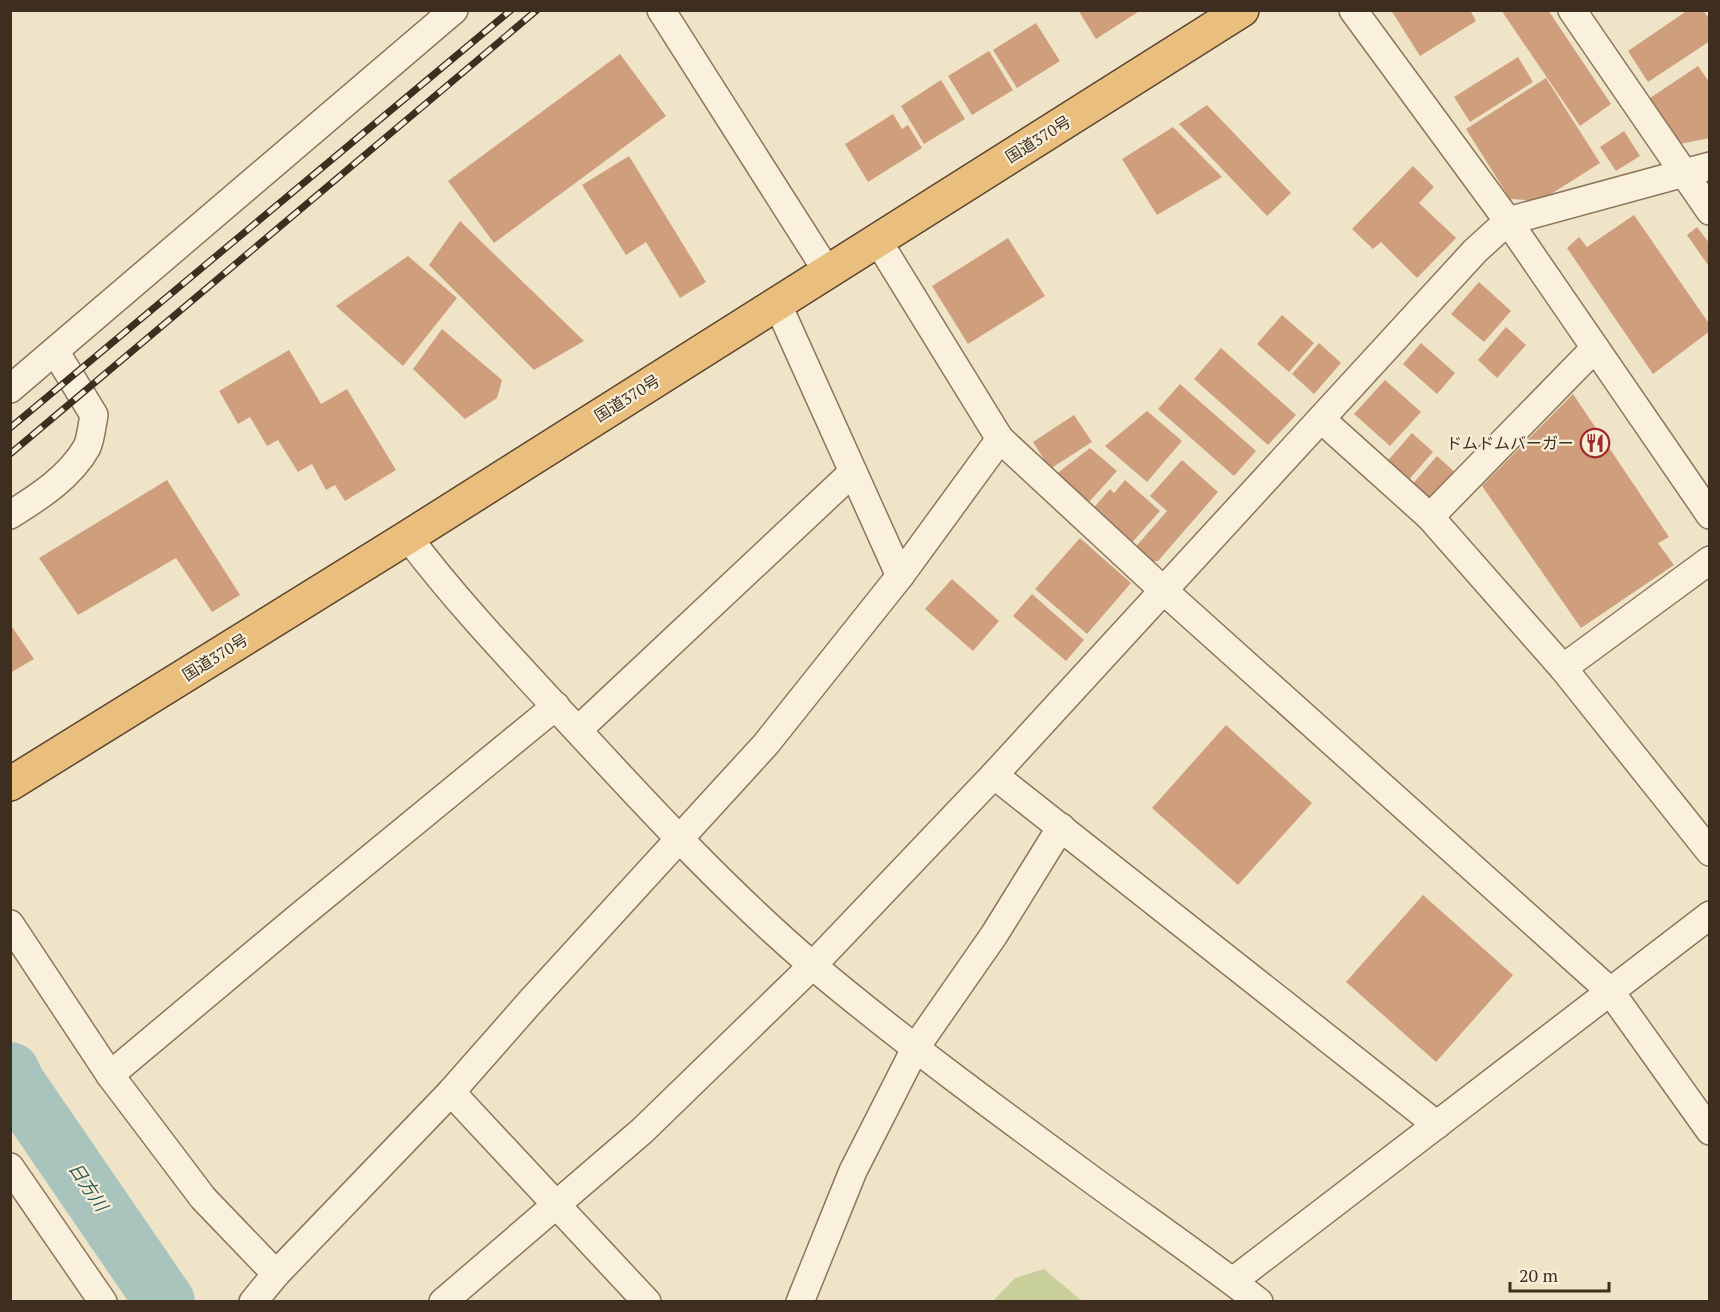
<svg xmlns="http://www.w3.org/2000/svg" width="1720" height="1312" font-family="'PT Serif','Noto Sans JP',serif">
	<rect width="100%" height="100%" fill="#f0e4c8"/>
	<!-- green -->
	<polygon fill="#c9cf9b" points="1044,1269 1082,1301 993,1301 1015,1278"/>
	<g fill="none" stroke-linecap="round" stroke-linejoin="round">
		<!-- river -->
		<polyline stroke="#a9c4bc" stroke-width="60" points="10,1072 15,1083 165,1302"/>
	</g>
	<!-- building -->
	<g fill="#cf9f7d">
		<polygon points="1078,10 1141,10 1096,39"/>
		<polygon points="1391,10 1470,10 1476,21 1420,56"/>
		<polygon points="1501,10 1548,10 1611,104 1580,126"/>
		<polygon points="1688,10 1703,10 1710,20 1710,41 1648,82 1628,51"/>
		<polygon points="1036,23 1060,61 1017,88 993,50"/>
		<polygon points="989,51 1013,90 972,115 948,76"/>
		<polygon points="620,54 666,116 494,243 448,181"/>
		<polygon points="1518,57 1533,82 1470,122 1454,97"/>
		<polygon points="1698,66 1710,83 1710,138 1680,144 1650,98"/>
		<polygon points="1546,78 1600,163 1540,201 1510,199 1466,129"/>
		<polygon points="941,80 965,119 924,144 901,106"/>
		<polygon points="1207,105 1291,193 1267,216 1179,124"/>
		<polygon points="893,114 902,129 908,125 922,148 868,182 845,144"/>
		<polygon points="1173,127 1222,177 1157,215 1122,159"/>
		<polygon points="1624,131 1640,156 1616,171 1600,147"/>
		<polygon points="629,156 706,282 680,298 646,242 626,255 582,185"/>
		<polygon points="1413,166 1434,187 1419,203 1456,238 1417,278 1381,242 1373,249 1352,229"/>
		<polygon points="1634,215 1710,325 1710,331 1653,374 1567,248 1579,237 1587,247"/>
		<polygon points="460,221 584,341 534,370 429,265"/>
		<polygon points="1697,227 1710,244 1710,268 1687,235"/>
		<polygon points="1008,238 1045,296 968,344 932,286"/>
		<polygon points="408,256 457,298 403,366 336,306"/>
		<polygon points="1479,282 1511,311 1484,342 1451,314"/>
		<polygon points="1282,315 1314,343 1289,372 1257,344"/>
		<polygon points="1506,327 1526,345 1497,378 1478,360"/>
		<polygon points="442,329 502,380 497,398 465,419 413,369"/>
		<polygon points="1319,343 1341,363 1314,394 1292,374"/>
		<polygon points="1421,343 1455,373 1437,394 1403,364"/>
		<polygon points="1221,348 1296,415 1268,445 1194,379"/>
		<polygon points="289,350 321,404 347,389 396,470 345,501 335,485 326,490 312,464 298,472 278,440 267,446 250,417 238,424 219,391"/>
		<polygon points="1385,380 1421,412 1390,446 1354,414"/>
		<polygon points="1180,384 1256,451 1234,476 1158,409"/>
		<polygon points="1573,394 1669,537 1658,543 1674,565 1581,628 1482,486"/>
		<polygon points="1147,411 1182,441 1147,482 1105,446"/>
		<polygon points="1074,415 1092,442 1050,469 1033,442"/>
		<polygon points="1412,433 1433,452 1406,483 1384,465"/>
		<polygon points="1090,448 1117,471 1088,503 1055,475"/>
		<polygon points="1437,456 1457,474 1429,506 1409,488"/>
		<polygon points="1182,460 1218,492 1158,561 1147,562 1132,551 1167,511 1150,496"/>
		<polygon points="167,480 240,595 212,612 176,558 78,615 39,558"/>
		<polygon points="1125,480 1160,511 1129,546 1090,512 1110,489 1114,493"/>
		<polygon points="1080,538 1131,583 1087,634 1035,589"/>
		<polygon points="952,579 999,621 973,651 925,609"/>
		<polygon points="1032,594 1084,640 1066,661 1013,616"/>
		<polygon points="10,624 34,659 10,673"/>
		<polygon points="1226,725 1312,803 1238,885 1152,808"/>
		<polygon points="1423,895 1513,975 1436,1062 1346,982"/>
	</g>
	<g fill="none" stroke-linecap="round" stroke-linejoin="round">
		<!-- minor casing -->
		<g stroke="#8d765c" stroke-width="30">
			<g id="minor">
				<polyline points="661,10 827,271"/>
				<polyline points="1353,10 1508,221 1710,515"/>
				<polyline points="1572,10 1710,211"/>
				<polyline points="777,303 900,576"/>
				<polyline points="10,389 454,10"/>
				<polyline points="1321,419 1430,517 1563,668 1710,852"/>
				<polyline points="1000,439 1163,590 1610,991 1710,1131"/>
				<path d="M10,515C39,497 70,477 87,447C91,438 92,425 94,415L55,351"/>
				<polyline points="1430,517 1595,348"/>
				<path d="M408,537C460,606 521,669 579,732C654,813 728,893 812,965C900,1039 998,1111 1091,1179C1147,1220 1204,1259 1259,1302"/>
				<polyline points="1563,668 1710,560"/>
				<polyline points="578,730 853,472"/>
				<polyline points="994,775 1437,1125"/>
				<polyline points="10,924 110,1075 203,1198 276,1274"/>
				<polyline points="110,1075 295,920 556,706"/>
				<polyline points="451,1092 647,1302"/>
				<polyline points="10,1167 103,1302"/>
				<polyline points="1233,1281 1710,915"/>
				<polyline points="253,1302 276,1274 451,1092 532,1000 766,744 900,576 1000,439 878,241"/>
				<polyline points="443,1302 642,1131 813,965 994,775 1475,251 1508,221 1710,166"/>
				<polyline points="800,1302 853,1171 916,1047 994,935 1061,827"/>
			</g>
		</g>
		<!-- trunk casing -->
		<g stroke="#5b4430" stroke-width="36">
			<polyline id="trunk" points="10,784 408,537 1242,10"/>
		</g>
		<!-- minor -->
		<use href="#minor" stroke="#faf1dc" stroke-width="27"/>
		<!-- trunk -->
		<use href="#trunk" stroke="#eabe7c" stroke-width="33"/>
		<!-- rail casing -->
		<g stroke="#3d2e20" stroke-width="7">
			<g id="rail">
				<polyline points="10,428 511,10"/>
				<polyline points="10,454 537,10"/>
			</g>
		</g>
		<!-- rail -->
		<use href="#rail" stroke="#f7eed8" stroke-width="4.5" stroke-dasharray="14" stroke-linecap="butt"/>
	</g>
	<!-- icons -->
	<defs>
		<g id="restaurant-ring" transform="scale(1.5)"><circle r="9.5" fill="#f7eed8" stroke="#9e2a2b" stroke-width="1.5"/><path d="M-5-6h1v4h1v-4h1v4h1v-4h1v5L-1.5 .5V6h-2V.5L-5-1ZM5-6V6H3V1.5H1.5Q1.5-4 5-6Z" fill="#9e2a2b"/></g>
	</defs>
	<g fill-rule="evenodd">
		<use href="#restaurant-ring" x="1595" y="443"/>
	</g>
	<g text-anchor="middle" stroke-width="4.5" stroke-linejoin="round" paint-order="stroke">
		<!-- street labels -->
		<g font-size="16" fill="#3d2e20" stroke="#f7eed8">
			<text transform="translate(1038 139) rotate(-32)" y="6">国道370号</text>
			<text transform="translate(627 398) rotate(-32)" y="6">国道370号</text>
			<text transform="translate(215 657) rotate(-32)" y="6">国道370号</text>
		</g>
		<!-- poi labels -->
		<g font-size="16" fill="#3d2e20" stroke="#f7eed8" text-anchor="end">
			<text x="1574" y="449">ドムドムバーガー</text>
		</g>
		<!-- water labels -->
		<g font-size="18" font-style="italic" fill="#2f5d5a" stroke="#f7eed8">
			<text transform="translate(88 1187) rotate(56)" y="6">日方川</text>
		</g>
	</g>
	<!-- border -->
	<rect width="1720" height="1312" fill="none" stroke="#3d2e20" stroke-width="24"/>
	<!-- scale -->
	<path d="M1510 1282v9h99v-9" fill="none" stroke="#3d2e20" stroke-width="3"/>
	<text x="1519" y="1282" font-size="18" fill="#3d2e20" stroke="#f7eed8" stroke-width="4.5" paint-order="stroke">20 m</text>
</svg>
